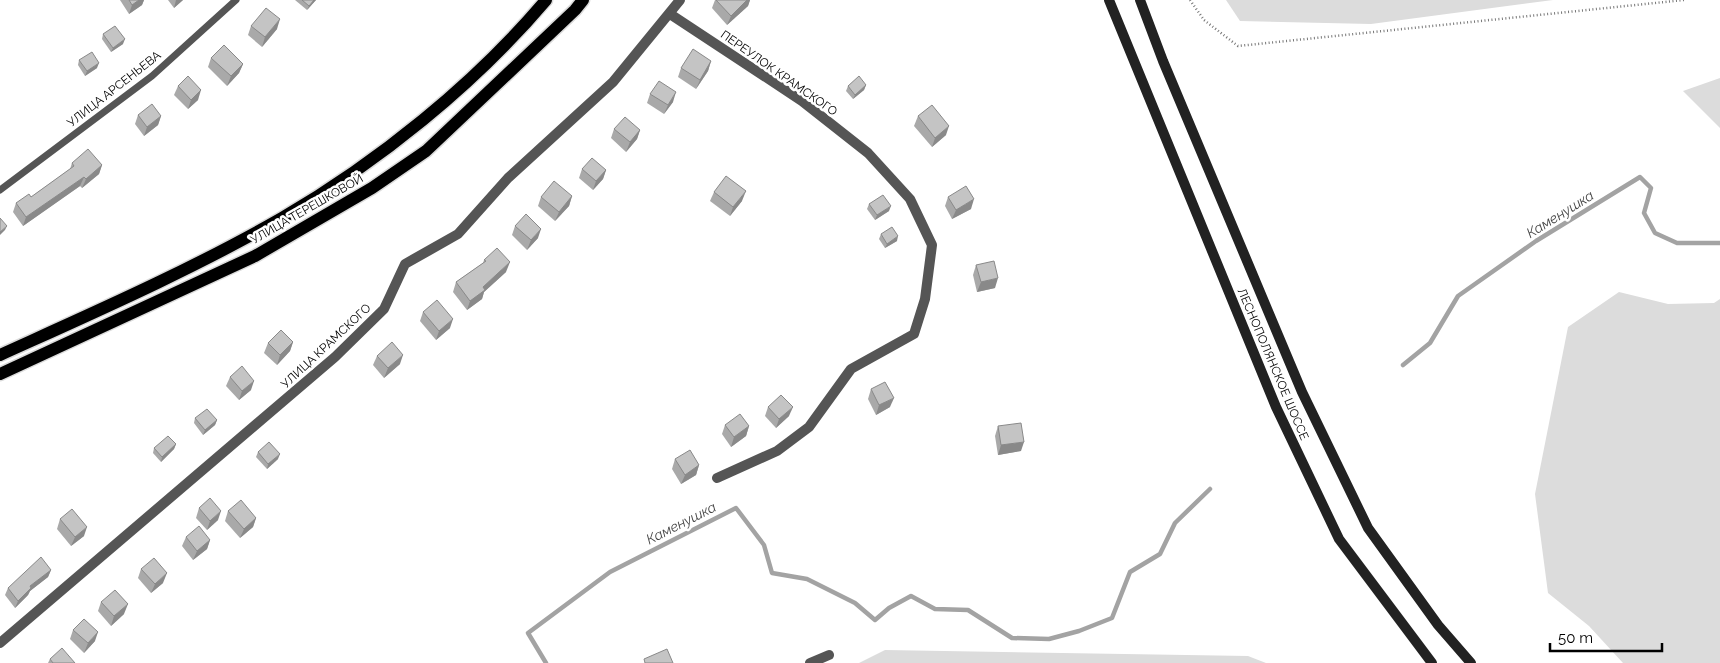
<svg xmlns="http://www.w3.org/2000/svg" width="1720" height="663" font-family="Raleway,sans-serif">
	<rect width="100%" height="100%" fill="#fff"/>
	<!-- green -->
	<g fill="#dcdcdc">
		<polygon points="1226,0 1553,0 1371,24 1240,21"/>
		<polygon points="1720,78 1720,128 1683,91"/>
		<polygon points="1619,292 1668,304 1714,303 1720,299 1720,663 1623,663 1589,626 1548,593 1535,494 1568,327"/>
		<polygon points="885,650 1248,656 1266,663 859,663"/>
	</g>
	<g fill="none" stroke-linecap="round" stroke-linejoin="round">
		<!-- stream -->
		<g stroke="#a3a3a3" stroke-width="4.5">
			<polyline points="1403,365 1430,343 1458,296 1536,241 1640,177 1651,188 1644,213 1655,233 1677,243 1720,243"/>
			<polyline points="546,663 528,633 610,572 736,508 764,545 772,573 807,579 855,603 875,620 889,608 911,596 935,609 968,610 1012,638 1049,639 1079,631 1112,618 1130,572 1160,554 1175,523 1210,489"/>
		</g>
		<!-- primary casing -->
		<g stroke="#dbdbdb" stroke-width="15">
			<g id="primary">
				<path d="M0,355C95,312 191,270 282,218C378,162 474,85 546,0"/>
				<polyline points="0,374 255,256 372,188 426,151 575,10 583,0"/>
			</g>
		</g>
		<!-- path -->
		<polyline stroke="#777" stroke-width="2.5" stroke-dasharray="1 2.5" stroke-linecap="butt" points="1190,0 1204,20 1238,46 1684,0"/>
		<!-- service -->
		<polyline stroke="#555" stroke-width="7" points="0,190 152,76 236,0"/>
		<!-- minor -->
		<g stroke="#555" stroke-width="10">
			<polyline points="670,14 802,101 868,153 910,199 932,245 925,299 914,334 851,369 809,427 777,451 717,478"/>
			<polyline points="0,643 335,357 384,309 405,264 458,234 508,178 613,82 680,0"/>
			<polyline points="810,663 829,655"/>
		</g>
		<!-- secondary -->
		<g stroke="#222" stroke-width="10">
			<polyline points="1109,0 1276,407 1339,539 1432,663"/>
			<polyline points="1140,0 1163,61 1302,392 1368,528 1438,625 1471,663"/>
		</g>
		<!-- primary -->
		<use href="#primary" stroke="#000" stroke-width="12"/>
	</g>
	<!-- wall -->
	<g fill="#a9a9a9">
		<polygon points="120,0 144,0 142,5 129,14"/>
		<polygon points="168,0 183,0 174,8"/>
		<polygon points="295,0 316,0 307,10"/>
		<polygon points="715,0 750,0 748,6 727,25 712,8"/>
		<polygon points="251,26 277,29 262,47 248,35"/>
		<polygon points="103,34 123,44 111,52 102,39"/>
		<polygon points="211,58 243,64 239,73 227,86 208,67"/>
		<polygon points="79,60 97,68 85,76 78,65"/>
		<polygon points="711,61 708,71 696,89 678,77 681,68"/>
		<polygon points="866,85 864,90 853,99 846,91 848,86"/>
		<polygon points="178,86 198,100 188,109 174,95"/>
		<polygon points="650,94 673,102 664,114 647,103"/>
		<polygon points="138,115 161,116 158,125 144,136 135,124"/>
		<polygon points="918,116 946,135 932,147 914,126"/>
		<polygon points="614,129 640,130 637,139 626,152 611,138"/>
		<polygon points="72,163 102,165 99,174 82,188 80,186 23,226 13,212 16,203 31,197 70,169"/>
		<polygon points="582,169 606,170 603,179 593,190 579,178"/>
		<polygon points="714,192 742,201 730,216 710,201"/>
		<polygon points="572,196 569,206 555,221 538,206 541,197"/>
		<polygon points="948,197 971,209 952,219 945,206"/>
		<polygon points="869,204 889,211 875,220 867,209"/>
		<polygon points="515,226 538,238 527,250 512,235"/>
		<polygon points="881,234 897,241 885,248 879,239"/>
		<polygon points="484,260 506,272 484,292 482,299 467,310 453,292 456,282 483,263"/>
		<polygon points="976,265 995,288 977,292 973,275"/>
		<polygon points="423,312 450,328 436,340 420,321"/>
		<polygon points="293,342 290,351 277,365 264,353 268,343"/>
		<polygon points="377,356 400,364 384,378 373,365"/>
		<polygon points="230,377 251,390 239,400 226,386"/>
		<polygon points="871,389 890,407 876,415 868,399"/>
		<polygon points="768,407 789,416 776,428 765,416"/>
		<polygon points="195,418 217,420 215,425 203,435 194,423"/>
		<polygon points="725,425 749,426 746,436 731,447 722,434"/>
		<polygon points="998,426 1021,451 998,455 995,436"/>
		<polygon points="176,444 174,449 161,462 153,453 154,448"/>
		<polygon points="258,452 278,459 267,469 256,457"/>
		<polygon points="675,459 699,465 696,475 681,484 672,469"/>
		<polygon points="199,508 218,520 207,530 196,518"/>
		<polygon points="228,511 256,518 253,527 240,538 225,521"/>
		<polygon points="60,519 84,536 71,546 57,529"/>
		<polygon points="186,537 210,540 207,549 193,560 182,546"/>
		<polygon points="141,569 163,583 151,593 138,578"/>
		<polygon points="51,570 48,577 30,591 28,595 15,608 5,595 8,588"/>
		<polygon points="101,602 124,614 111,626 98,611"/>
		<polygon points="73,630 95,641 84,653 70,639"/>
		<polygon points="50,659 75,663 48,663"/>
	</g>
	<!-- shaded-wall -->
	<g fill="#898989">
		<polygon points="139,0 144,0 142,5 129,14 132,5"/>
		<polygon points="176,0 183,0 174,8"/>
		<polygon points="314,0 316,0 307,10 309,6"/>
		<polygon points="747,0 750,0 748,6 727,25 731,16"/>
		<polygon points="280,19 277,29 262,47 265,37"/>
		<polygon points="125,39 123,44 111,52 113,48"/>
		<polygon points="711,61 708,71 696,89 700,80"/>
		<polygon points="99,63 97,68 85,76 87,71"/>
		<polygon points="243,64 239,73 227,86 231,76"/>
		<polygon points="866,85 864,90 853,99 855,95"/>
		<polygon points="201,90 198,100 188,109 191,100"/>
		<polygon points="676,92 673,102 664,114 668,105"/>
		<polygon points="161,116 158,125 144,136 147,127"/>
		<polygon points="949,126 946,135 932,147 935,138"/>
		<polygon points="640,130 637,139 626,152 630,142"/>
		<polygon points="102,165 99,174 82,188 86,179"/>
		<polygon points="606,170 603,179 593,190 596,181"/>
		<polygon points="84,177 80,186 23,226 26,217"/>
		<polygon points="746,191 742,201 730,216 733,207"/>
		<polygon points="572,196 569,206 555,221 559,212"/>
		<polygon points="974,199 971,209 952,219 956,210"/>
		<polygon points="891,206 889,211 875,220 877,215"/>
		<polygon points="7,226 5,230 0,235 0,232"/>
		<polygon points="541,229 538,238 527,250 531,240"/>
		<polygon points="898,236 897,241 885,248 887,244"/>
		<polygon points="510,262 506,272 484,292 482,299 467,310 470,301 483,287"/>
		<polygon points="998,278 995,288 977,292 981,282"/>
		<polygon points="453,319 450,328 436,340 439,331"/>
		<polygon points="293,342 290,351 277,365 280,355"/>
		<polygon points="403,355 400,364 384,378 388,368"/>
		<polygon points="254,381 251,390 239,400 242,391"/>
		<polygon points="894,398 890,407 876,415 879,405"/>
		<polygon points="793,407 789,416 776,428 779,419"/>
		<polygon points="217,420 215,425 203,435 205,430"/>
		<polygon points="749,426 746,436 731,447 734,437"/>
		<polygon points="1024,442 1021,451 998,455 1001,445"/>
		<polygon points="176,444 174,449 161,462 162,457"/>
		<polygon points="280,454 278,459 267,469 268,464"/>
		<polygon points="699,465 696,475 681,484 685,475"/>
		<polygon points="221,511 218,520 207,530 210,521"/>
		<polygon points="256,518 253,527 240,538 244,529"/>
		<polygon points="87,527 84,536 71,546 75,537"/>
		<polygon points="210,540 207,549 193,560 197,551"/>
		<polygon points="51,570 48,577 30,591 28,595 15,608 18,601 30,586"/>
		<polygon points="167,573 163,583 151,593 155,584"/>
		<polygon points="128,604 124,614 111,626 114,616"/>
		<polygon points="98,632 95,641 84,653 88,643"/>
	</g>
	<!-- building -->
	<g fill="#c4c4c4" stroke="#898989">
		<polygon points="129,0 139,0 132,5"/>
		<polygon points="302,0 314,0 309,6"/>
		<polygon points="716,0 747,0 731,16"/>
		<polygon points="266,8 280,19 265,37 251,26"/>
		<polygon points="115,26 125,39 113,48 103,34"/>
		<polygon points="224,45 243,64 231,76 211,58"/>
		<polygon points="693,49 711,61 700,80 681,68"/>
		<polygon points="92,52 99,63 87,71 79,60"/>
		<polygon points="188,76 201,90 191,100 178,86"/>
		<polygon points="859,76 866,85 855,95 848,86"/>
		<polygon points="659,81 676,92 668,105 650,94"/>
		<polygon points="152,104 161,116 147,127 138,115"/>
		<polygon points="932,105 949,126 935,138 918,116"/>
		<polygon points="625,117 640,130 630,142 614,129"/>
		<polygon points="88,149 102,165 86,179 84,177 26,217 16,203 29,194 31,197 74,166 72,163"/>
		<polygon points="592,158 606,170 596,181 582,169"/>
		<polygon points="726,176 746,191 733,207 714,192"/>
		<polygon points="554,181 572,196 559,212 541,197"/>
		<polygon points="966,186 974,199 956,210 948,197"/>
		<polygon points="883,195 891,206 877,215 869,204"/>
		<polygon points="526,214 541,229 531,240 515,226"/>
		<polygon points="0,218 7,226 0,232"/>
		<polygon points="892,227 898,236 887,244 881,234"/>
		<polygon points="497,248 510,262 483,287 485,290 470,301 456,282 486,261 484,260"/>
		<polygon points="994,261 998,278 981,282 976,265"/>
		<polygon points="437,300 453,319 439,331 423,312"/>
		<polygon points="281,330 293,342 280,355 268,343"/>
		<polygon points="392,342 403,355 388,368 377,356"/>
		<polygon points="242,366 254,381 242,391 230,377"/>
		<polygon points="885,382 894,398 879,405 871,389"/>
		<polygon points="781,395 793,407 779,419 768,407"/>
		<polygon points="207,409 217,420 205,430 195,418"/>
		<polygon points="740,414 749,426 734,437 725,425"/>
		<polygon points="1021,423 1024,442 1001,445 998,426"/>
		<polygon points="168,436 176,444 162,457 154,448"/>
		<polygon points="269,442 280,454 268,464 258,452"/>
		<polygon points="690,450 699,465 685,475 675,459"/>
		<polygon points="210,498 221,511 210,521 199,508"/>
		<polygon points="241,500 256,518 244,529 228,511"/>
		<polygon points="72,509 87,527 75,537 60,519"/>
		<polygon points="199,526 210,540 197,551 186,537"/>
		<polygon points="41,557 51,570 30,586 31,588 18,601 8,588"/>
		<polygon points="154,558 167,573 155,584 141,569"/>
		<polygon points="115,590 128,604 114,616 101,602"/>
		<polygon points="84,619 98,632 88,643 73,630"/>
		<polygon points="62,648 75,663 53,663 50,659"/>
		<polygon points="667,649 673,663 645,663 644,659"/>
	</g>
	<g text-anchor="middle" stroke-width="5" stroke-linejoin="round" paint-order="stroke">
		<!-- street labels -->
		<g font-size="12" fill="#000" stroke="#fff">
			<text transform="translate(779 73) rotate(35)" y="4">ПЕРЕУЛОК КРАМСКОГО</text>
			<text transform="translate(114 89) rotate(-38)" y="4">УЛИЦА АРСЕНЬЕВА</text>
			<text transform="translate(307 209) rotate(-30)" y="4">УЛИЦА ТЕРЕШКОВОЙ</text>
			<text transform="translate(326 346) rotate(-43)" y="4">УЛИЦА КРАМСКОГО</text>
			<text transform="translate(1273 364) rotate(67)" y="4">ЛЕСНОПОЛЯНСКОЕ ШОССЕ</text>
		</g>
		<!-- water labels -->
		<g font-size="14" font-style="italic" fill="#444" stroke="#fff">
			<text transform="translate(1560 214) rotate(-32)" y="5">Каменушка</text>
			<text transform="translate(681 523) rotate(-27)" y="5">Каменушка</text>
		</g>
	</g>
	<!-- scale -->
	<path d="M1550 643v8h112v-8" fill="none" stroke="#000000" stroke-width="2.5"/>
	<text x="1558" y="643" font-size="15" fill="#000000" stroke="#ffffff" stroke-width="4" paint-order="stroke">50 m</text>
</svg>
